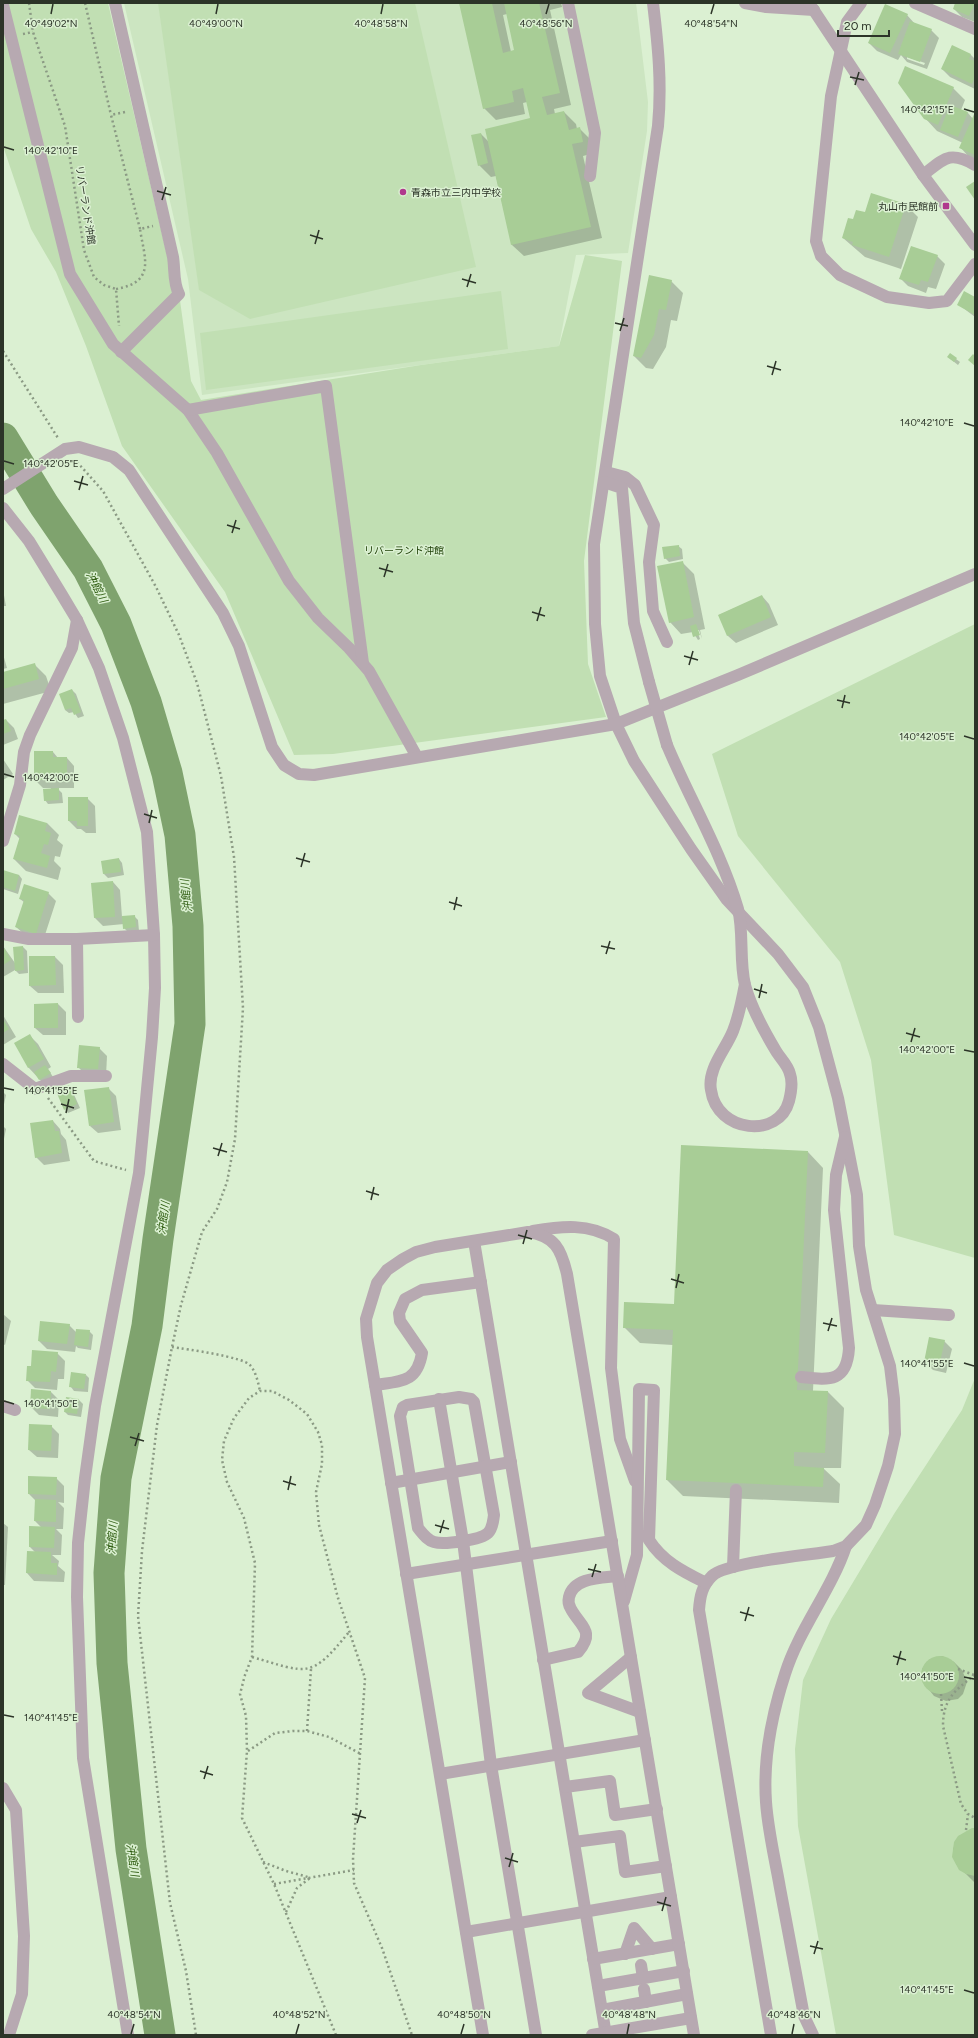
<svg xmlns="http://www.w3.org/2000/svg" width="978" height="2038" font-family="Figtree,'Noto Sans JP',sans-serif">
	<rect width="100%" height="100%" fill="#dbf0d2"/>
	<!-- built -->
	<polygon fill="#cce5c1" points="124,3 636,3 648,102 647,131 628,253 576,255 559,346 202,395 188,279"/>
	<!-- green -->
	<g fill="#c1dfb3">
		<polygon points="3,3 108,3 169,264 176,271 191,381 201,400 421,365 559,346 585,255 622,261 584,561 588,664 606,717 333,754 294,755 225,592 122,446 86,346 56,272 31,229 3,146"/>
		<polygon points="158,3 415,3 476,267 250,319 199,290"/>
		<polygon points="501,291 508,349 206,390 200,333"/>
		<polygon points="975,624 975,1258 894,1235 871,1060 840,962 738,836 712,754"/>
		<polygon points="975,1378 975,2035 836,2035 798,1826 795,1749 803,1680 831,1619 894,1514 962,1410"/>
	</g>
	<!-- shadow -->
	<g fill="#0003" fill-rule="evenodd">
		<path d="M460,3H561L562,7L550,10L571,105L554,109L555,114L564,112L576,124L577,129L579,128L591,140L594,153L583,156L602,238L524,256L512,245L496,176L491,177L479,165L481,134L488,141L531,119L527,102L523,103L525,114L496,120L484,108ZM507,14L516,50L511,52L503,15Z"/>
		<polygon points="956,3 975,3 975,22 962,17 954,9"/>
		<path d="M907,15L915,24L931,30L939,38L927,69L907,62L901,55L898,60L877,51L869,43ZM907,57L925,63L924,65L907,59Z"/>
		<polygon points="952,46 971,55 975,59 975,89 950,77 942,69"/>
		<polygon points="953,88 965,100 961,110 968,113 973,119 975,115 975,159 968,156 961,148 963,143 937,131 925,118"/>
		<polygon points="872,194 906,205 918,217 901,269 865,257 843,238 853,220 865,214"/>
		<polygon points="937,256 945,264 936,289 928,287 926,293 908,286 900,278"/>
		<polygon points="671,281 683,293 677,321 671,320 666,347 653,369 646,368 634,356"/>
		<polygon points="975,298 975,317 958,304"/>
		<polygon points="948,357 956,359 960,362 958,365"/>
		<polygon points="678,546 682,549 683,559 669,562 665,558"/>
		<polygon points="682,562 694,574 705,629 700,630 702,639 699,630 697,630 700,639 698,640 693,632 681,634 670,622"/>
		<polygon points="3,590 6,606 3,606"/>
		<polygon points="762,596 769,604 778,625 736,643 728,636 719,615"/>
		<polygon points="3,654 7,668 3,669"/>
		<polygon points="34,664 46,676 51,691 3,704 3,673"/>
		<polygon points="72,690 76,694 84,716 78,718 74,712 69,713 65,710"/>
		<polygon points="6,720 14,728 18,739 3,745 3,721"/>
		<polygon points="53,752 58,758 67,758 74,766 74,788 57,788 62,793 63,803 48,804 45,800 51,788 43,788 35,780"/>
		<polygon points="3,759 13,774 3,780"/>
		<polygon points="87,798 95,806 96,833 86,833 81,829 77,829 69,821"/>
		<polygon points="47,823 59,835 57,840 63,845 60,857 55,856 54,861 61,868 58,880 26,871 14,859 20,839 15,834"/>
		<polygon points="119,859 122,863 124,875 108,878 104,874 102,862"/>
		<polygon points="3,873 19,875 22,879 18,894 3,889"/>
		<polygon points="113,882 120,890 122,917 134,916 138,920 139,931 128,932 124,928 124,924 103,926 95,918"/>
		<polygon points="48,893 56,901 43,941 24,934 16,927 24,902 20,899"/>
		<polygon points="3,946 15,963 23,947 27,951 28,973 19,974 15,970 3,977"/>
		<polygon points="55,957 63,965 64,993 38,993 30,986"/>
		<polygon points="58,1004 66,1012 66,1035 43,1035 35,1028"/>
		<polygon points="3,1015 16,1037 3,1045"/>
		<polygon points="30,1036 38,1044 51,1067 48,1069 53,1077 43,1083 28,1067"/>
		<polygon points="99,1048 107,1056 106,1076 86,1075 78,1067"/>
		<polygon points="69,1087 72,1090 80,1108 68,1113 65,1109"/>
		<polygon points="108,1088 116,1096 121,1130 98,1133 90,1126"/>
		<polygon points="3,1092 6,1095 3,1109"/>
		<polygon points="53,1121 60,1129 61,1134 66,1140 70,1161 44,1165 36,1157"/>
		<polygon points="3,1126 6,1129 4,1139 3,1139"/>
		<polygon points="808,1152 823,1168 813,1391 828,1392 844,1408 841,1468 823,1468 840,1484 839,1503 683,1496 667,1480 673,1345 640,1343 624,1327 675,1305"/>
		<polygon points="3,1314 11,1321 5,1345 3,1344"/>
		<polygon points="69,1325 76,1332 89,1331 93,1335 91,1350 78,1348 76,1346 75,1352 47,1349 39,1341"/>
		<polygon points="944,1341 952,1349 946,1373 933,1370 925,1362"/>
		<polygon points="57,1353 65,1361 64,1379 58,1379 57,1390 35,1388 27,1380 32,1367"/>
		<polygon points="86,1375 89,1378 88,1392 74,1391 71,1387"/>
		<polygon points="32,1390 51,1392 59,1400 58,1417 39,1415 31,1407"/>
		<polygon points="66,1399 79,1400 83,1404 81,1417 68,1415 65,1412"/>
		<polygon points="51,1426 59,1434 58,1458 37,1457 29,1450"/>
		<polygon points="56,1478 64,1486 64,1503 58,1502 64,1508 63,1529 56,1529 62,1535 61,1555 52,1555 59,1561 58,1566 65,1572 64,1582 34,1581 27,1573 28,1552 36,1553 30,1547 41,1527 35,1521 36,1501 29,1494"/>
		<polygon points="3,1523 8,1527 5,1585 3,1585"/>
		<polygon points="942,1656 954,1662 962,1670 967,1682 963,1694 958,1699 946,1701 934,1696 923,1682 922,1669 930,1659"/>
		<polygon points="975,1830 975,1883 956,1864 953,1849 959,1836"/>
	</g>
	<g fill="none" stroke-linecap="round" stroke-linejoin="round">
		<!-- river -->
		<polyline stroke="#7fa36e" stroke-width="31" points="3,438 44,505 88,569 116,624 146,702 167,773 180,835 188,926 190,1024 158,1239 147,1326 116,1478 109,1573 112,1663 131,1849 160,2035"/>
	</g>
	<!-- building -->
	<g fill="#a8cd96">
		<polygon points="459,3 492,3 503,53 514,50 504,3 539,3 560,93 542,97 547,115 564,111 569,130 580,127 583,142 572,144 591,227 511,245 485,129 530,118 523,88 512,91 514,102 483,109"/>
		<polygon points="955,3 975,3 969,16 953,9"/>
		<polygon points="885,4 908,14 890,53 868,43"/>
		<polygon points="910,21 932,29 920,62 898,54"/>
		<polygon points="952,45 971,54 969,59 975,61 975,77 972,84 941,69"/>
		<polygon points="905,66 954,87 938,125 924,119 898,83"/>
		<polygon points="950,105 968,112 958,137 940,130"/>
		<polygon points="975,112 975,155 959,148"/>
		<polygon points="481,133 488,163 478,166 471,135"/>
		<polygon points="975,181 975,200 966,187"/>
		<polygon points="871,193 906,204 889,257 852,245 853,242 842,238 848,218 853,219 856,210 865,212"/>
		<polygon points="911,246 938,255 928,282 921,280 919,285 899,279"/>
		<polygon points="649,275 672,280 666,310 659,309 654,335 641,358 633,356"/>
		<polygon points="964,291 975,297 975,315 957,305"/>
		<polygon points="950,353 957,358 954,362 947,357"/>
		<polygon points="973,354 975,356 975,366 968,360"/>
		<polygon points="679,545 680,556 664,559 662,547"/>
		<polygon points="683,561 694,617 669,623 657,566"/>
		<polygon points="762,595 771,617 727,636 718,615"/>
		<polygon points="696,624 700,635 693,637 690,626"/>
		<polygon points="35,663 39,679 3,689 3,672"/>
		<polygon points="72,689 81,712 74,715 71,708 65,710 59,694"/>
		<polygon points="6,719 11,731 3,734 3,720"/>
		<polygon points="34,751 53,751 53,757 67,757 67,780 34,780"/>
		<polygon points="59,788 59,800 44,801 43,789"/>
		<polygon points="68,797 88,797 88,826 77,826 77,821 68,821"/>
		<polygon points="19,815 47,823 45,831 51,833 48,845 44,844 41,853 50,856 47,868 13,859 20,836 14,834"/>
		<polygon points="119,858 121,872 103,874 101,861"/>
		<polygon points="3,870 19,875 15,891 3,887"/>
		<polygon points="113,881 115,917 94,918 91,883"/>
		<polygon points="24,884 49,892 36,934 15,927 24,900 19,899"/>
		<polygon points="135,915 136,927 123,929 122,916"/>
		<polygon points="3,946 11,960 3,965"/>
		<polygon points="23,946 24,970 15,971 13,947"/>
		<polygon points="29,956 55,956 56,985 29,986"/>
		<polygon points="58,1003 58,1028 34,1028 34,1004"/>
		<polygon points="3,1019 9,1029 3,1033"/>
		<polygon points="30,1034 44,1059 28,1068 14,1043"/>
		<polygon points="79,1045 100,1047 98,1069 77,1068"/>
		<polygon points="45,1065 51,1073 39,1080 34,1072"/>
		<polygon points="69,1085 77,1104 64,1110 56,1091"/>
		<polygon points="109,1087 114,1122 89,1126 84,1090"/>
		<polygon points="53,1120 55,1131 59,1131 62,1153 35,1158 30,1123"/>
		<polygon points="681,1145 808,1151 797,1390 828,1391 825,1453 794,1452 794,1466 824,1468 823,1487 666,1480 673,1330 623,1328 624,1302 674,1304"/>
		<polygon points="40,1321 70,1324 67,1344 38,1341"/>
		<polygon points="76,1329 90,1330 88,1347 74,1345"/>
		<polygon points="929,1337 945,1340 939,1366 924,1362"/>
		<polygon points="32,1350 58,1352 56,1372 51,1371 50,1382 26,1381 27,1366 31,1366"/>
		<polygon points="71,1372 86,1374 84,1389 69,1387"/>
		<polygon points="31,1389 51,1391 50,1409 30,1408"/>
		<polygon points="66,1397 79,1399 77,1414 64,1412"/>
		<polygon points="29,1424 52,1425 51,1451 28,1450"/>
		<polygon points="28,1476 57,1477 56,1495 28,1494"/>
		<polygon points="35,1499 56,1500 56,1522 34,1521"/>
		<polygon points="29,1526 55,1527 54,1548 29,1547"/>
		<polygon points="27,1551 51,1552 51,1563 57,1563 57,1575 26,1573"/>
		<circle cx="940" cy="1675" r="19"/>
		<polygon points="972,1828 975,1828 975,1876 966,1874 959,1870 952,1857 954,1842 958,1836"/>
	</g>
	<g fill="none" stroke-linecap="round" stroke-linejoin="round">
		<!-- path -->
		<g stroke="#8b9a84" stroke-width="2.5" stroke-dasharray="2 3" stroke-linecap="butt">
			<polyline points="29,3 33,32 65,126 84,250 94,277 104,285 116,289 119,326"/>
			<polyline points="85,3 111,115"/>
			<polyline points="23,34 33,32"/>
			<polyline points="125,112 111,115 140,229"/>
			<path d="M116,289C157,282 144,257 140,229L153,226"/>
			<polyline points="3,351 58,438"/>
			<polyline points="77,462 103,491 156,587 179,635 197,683 221,776 234,857 243,1008 235,1139 227,1182 217,1209 202,1232 181,1305 172,1347 157,1425 142,1551 138,1616 170,1903 186,1971 196,2035"/>
			<polyline points="48,1098 94,1161 126,1170"/>
			<path d="M172,1347C186,1349 243,1357 250,1365C256,1372 258,1382 260,1391"/>
			<path d="M252,1657C308,1673 310,1680 349,1632"/>
			<polyline points="958,1669 974,1675"/>
			<path d="M975,1675C955,1690 943,1699 943,1726L961,1804L968,1814L975,1818"/>
			<polyline points="941,1694 942,1711"/>
			<polyline points="307,1731 311,1669"/>
			<polyline points="248,1751 275,1733 293,1731 307,1731 329,1737 361,1754"/>
			<polyline points="966,1830 968,1814"/>
			<polyline points="263,1862 286,1871 308,1877"/>
			<polyline points="274,1884 354,1870"/>
			<polyline points="286,1912 297,1888 310,1878"/>
			<polyline points="336,2035 274,1884 242,1818 247,1751 246,1716 240,1694 245,1675 252,1657 255,1563 244,1518 227,1482 222,1460 224,1441 234,1418 249,1398 260,1391 272,1391 289,1400 307,1414 318,1432 322,1445 322,1464 316,1492 319,1525 338,1598 365,1678 353,1859 354,1883 382,1948 412,2035"/>
		</g>
		<!-- minor -->
		<g stroke="#b7a9b1" stroke-width="12">
			<path d="M115,3L173,257C175,269 173,283 179,294L121,352"/>
			<polyline points="568,3 595,133 590,176"/>
			<path d="M653,3C658,45 662,84 658,126L594,544L595,624L600,676L616,724L634,761L691,849L727,900L778,954L803,987L819,1027L838,1098L857,1195L859,1246L866,1290L890,1366L894,1399L895,1434L888,1466L875,1505L866,1525L846,1546L833,1551C810,1555 727,1562 712,1576C702,1586 700,1596 699,1610L771,2035"/>
			<polyline points="745,3 766,7 814,10"/>
			<polyline points="809,3 923,175 975,245"/>
			<polyline points="861,3 847,22 831,96 816,241 821,256 840,275 887,297 929,303 947,301 975,264"/>
			<polyline points="915,3 975,29"/>
			<polyline points="3,5 70,274 113,344 188,410 217,453 289,581 318,618 349,648 369,671 417,757"/>
			<path d="M923,175C944,159 949,150 975,165"/>
			<polyline points="188,410 326,386 363,663"/>
			<polyline points="606,472 625,477 635,485 654,525 649,562 653,611 667,642"/>
			<polyline points="604,482 622,488 634,623 649,682"/>
			<polyline points="3,489 65,449 79,447 113,457 129,470 223,613 239,646 272,747 284,765 299,774 314,775 616,724 738,675 975,574"/>
			<polyline points="3,508 29,541 62,595 77,620 99,668 123,738 147,832 154,935 155,988 152,1037 139,1173 95,1406 85,1478 78,1543 77,1597 83,1758 128,2035"/>
			<path d="M667,745C690,800 721,851 738,909C744,933 739,960 745,985C751,1007 764,1031 776,1051C780,1058 788,1065 790,1074C793,1082 791,1093 789,1101C779,1139 717,1133 711,1090C707,1069 726,1049 733,1031C739,1016 742,1000 745,984"/>
			<polyline points="3,841 20,785 24,752 30,735 72,648 77,620"/>
			<polyline points="3,934 29,939 77,939 78,1017"/>
			<polyline points="77,939 154,935"/>
			<polyline points="3,1064 35,1089 71,1076 106,1076"/>
			<path d="M533,1231C562,1226 589,1223 614,1239L611,1368L620,1439L635,1481"/>
			<polyline points="474,1241 606,2035"/>
			<polyline points="873,1310 949,1315"/>
			<path d="M801,1377C829,1380 847,1383 849,1348L834,1210L836,1175L845,1137"/>
			<path d="M375,1385C401,1381 417,1383 422,1353L400,1321L399,1313L405,1299L422,1290L481,1282"/>
			<path d="M459,1397L471,1399L474,1402L494,1515C493,1521 493,1528 488,1533C481,1540 444,1545 434,1542C427,1540 423,1534 418,1528L400,1416L403,1407L407,1405Z"/>
			<polyline points="439,1399 463,1541 491,1765 536,2035"/>
			<polyline points="3,1406 15,1410"/>
			<polyline points="391,1483 511,1462"/>
			<polyline points="733,1567 736,1490"/>
			<polyline points="406,1574 612,1541"/>
			<path d="M624,1601L637,1555L639,1389L654,1390L649,1540C663,1562 684,1572 706,1583"/>
			<polyline points="631,1657 588,1693 640,1712"/>
			<path d="M543,1660L578,1652C596,1631 580,1626 571,1609C569,1606 568,1601 569,1597C574,1577 601,1578 618,1576"/>
			<polyline points="440,1774 645,1740"/>
			<polyline points="565,1787 610,1781 615,1815 657,1809"/>
			<polyline points="3,1788 16,1810 24,1936 22,1994 9,2035"/>
			<polyline points="574,1842 620,1836 625,1872 666,1866"/>
			<polyline points="466,1932 671,1897"/>
			<polyline points="625,1954 634,1928 652,1949"/>
			<polyline points="593,1959 679,1944"/>
			<polyline points="641,1965 643,1978"/>
			<polyline points="598,1986 684,1971"/>
			<polyline points="644,1989 646,2002"/>
			<polyline points="602,2010 687,1994"/>
			<path d="M483,2035L367,1337L366,1319L377,1283L387,1270L403,1259L416,1252L435,1247L528,1232C555,1236 561,1249 567,1274L694,2035"/>
			<polyline points="592,2035 691,2018"/>
			<path d="M813,2035L804,2016C796,1973 788,1930 780,1888C775,1859 768,1831 766,1802C763,1759 772,1714 785,1674C799,1629 831,1591 846,1546"/>
		</g>
		<!-- minor-bridge -->
		<polyline stroke="#b7a9b1" stroke-width="12" points="649,682 667,745"/>
	</g>
	<!-- ticks -->
	<path fill="none" stroke="#2c3428" stroke-width="1.5" d="M51,14L53,4M216,14L218,4M381,14L383,4M546,14L549,4M711,14L714,4M850,77L864,80M855,85L859,72M964,109L974,112M4,147L14,150M157,191L171,195M162,200L166,187M310,235L323,239M315,244L319,230M462,279L476,283M467,287L471,274M615,323L628,326M620,331L624,318M767,366L781,370M772,375L776,361M964,423L974,426M4,461L14,464M74,481L88,485M79,490L83,476M227,525L240,529M232,533L236,520M379,568L393,572M384,577L388,564M532,612L545,616M537,621L541,607M684,656L698,660M689,665L693,651M837,700L850,703M842,708L845,695M964,736L974,739M4,774L14,777M144,814L157,818M149,823L152,810M296,858L310,862M301,867L305,853M449,902L462,906M454,910L457,897M601,946L615,949M606,954L610,941M754,989L767,993M759,998L762,984M906,1033L920,1037M911,1042L915,1028M964,1050L974,1052M4,1088L14,1090M61,1104L74,1108M66,1113L69,1099M213,1148L227,1152M218,1156L222,1143M366,1191L379,1195M371,1200L374,1187M518,1235L532,1239M523,1244L527,1230M671,1279L684,1283M676,1288L679,1274M823,1323L837,1326M828,1331L832,1318M964,1363L974,1366M4,1401L14,1404M130,1437L144,1441M135,1446L139,1433M283,1481L296,1485M288,1490L291,1476M435,1525L449,1529M440,1533L444,1520M588,1569L601,1572M592,1577L596,1564M740,1612L754,1616M745,1621L749,1607M893,1656L906,1660M897,1665L901,1651M964,1677L974,1679M4,1715L14,1717M200,1771L213,1775M204,1779L208,1766M352,1814L366,1818M357,1823L361,1810M505,1858L518,1862M509,1867L513,1853M657,1902L671,1906M662,1911L666,1897M810,1946L823,1949M814,1954L818,1941M964,1990L974,1993M131,2034L134,2024M296,2034L299,2024M461,2034L464,2024M627,2034L629,2024M792,2034L794,2024"/>
	<!-- markers -->
	<g fill="#b0388d" stroke="#dbf0d2" stroke-width="1.5">
		<circle cx="403" cy="192" r="4"/>
		<rect x="942" y="202" width="8" height="8" rx="2"/>
	</g>
	<g text-anchor="middle" stroke-width="3" stroke-linejoin="round" paint-order="stroke">
		<!-- poi labels -->
		<g font-size="10" fill="#2c3428" stroke="#dbf0d2" text-anchor="start">
			<text x="411" y="196">青森市立三内中学校</text>
			<text x="938" y="210" text-anchor="end">丸山市民館前</text>
		</g>
		<!-- street labels -->
		<g font-size="10" fill="#2c3428" stroke="#dbf0d2">
			<text transform="translate(86 205) rotate(81)" y="4">リバーランド沖館</text>
		</g>
		<!-- park labels -->
		<g font-size="10" fill="#1b3d03" stroke="#dbf0d2">
			<text x="404" y="554">リバーランド沖館</text>
		</g>
		<!-- water labels -->
		<g font-size="11" font-style="italic" fill="#336016" stroke="#dbf0d2">
			<text transform="translate(97 587) rotate(63)" y="4">沖館川</text>
			<text transform="translate(186 896) rotate(-96)" y="4">沖館川</text>
			<text transform="translate(163 1218) rotate(-82)" y="4">沖館川</text>
			<text transform="translate(112 1538) rotate(-86)" y="4">沖館川</text>
			<text transform="translate(133 1860) rotate(82)" y="4">沖館川</text>
		</g>
	</g>
	<g font-size="10" text-anchor="middle" fill="#2c3428" stroke="#dbf0d2" stroke-width="3" stroke-linejoin="round" paint-order="stroke">
		<text x="51" y="27">40°49'02"N</text>
		<text x="216" y="27">40°49'00"N</text>
		<text x="381" y="27">40°48'58"N</text>
		<text x="546" y="27">40°48'56"N</text>
		<text x="711" y="27">40°48'54"N</text>
		<text x="927" y="113">140°42'15"E</text>
		<text x="51" y="154">140°42'10"E</text>
		<text x="927" y="426">140°42'10"E</text>
		<text x="51" y="467">140°42'05"E</text>
		<text x="927" y="740">140°42'05"E</text>
		<text x="51" y="781">140°42'00"E</text>
		<text x="927" y="1053">140°42'00"E</text>
		<text x="51" y="1094">140°41'55"E</text>
		<text x="927" y="1367">140°41'55"E</text>
		<text x="51" y="1407">140°41'50"E</text>
		<text x="927" y="1680">140°41'50"E</text>
		<text x="51" y="1721">140°41'45"E</text>
		<text x="927" y="1993">140°41'45"E</text>
		<text x="134" y="2018">40°48'54"N</text>
		<text x="299" y="2018">40°48'52"N</text>
		<text x="464" y="2018">40°48'50"N</text>
		<text x="629" y="2018">40°48'48"N</text>
		<text x="794" y="2018">40°48'46"N</text>
	</g>
	<!-- border -->
	<rect width="978" height="2038" fill="none" stroke="#2c3428" stroke-width="8"/>
	<!-- scale -->
	<path d="M838 30v6h51v-6" fill="none" stroke="#2c3428" stroke-width="2"/>
	<text x="844" y="30" font-size="12" fill="#2c3428" stroke="#dbf0d2" stroke-width="3" paint-order="stroke">20 m</text>
</svg>
